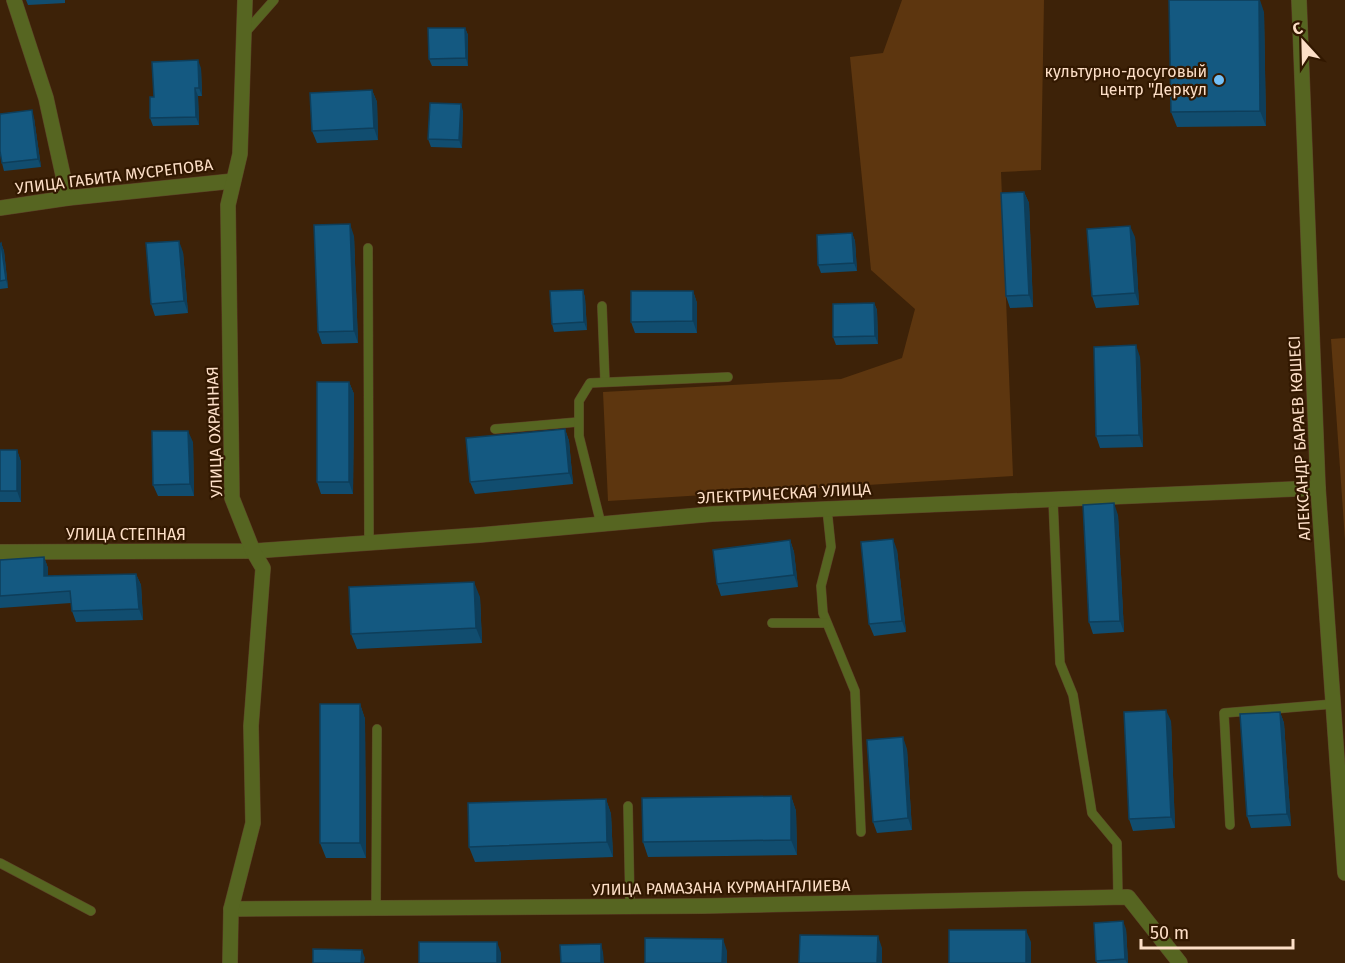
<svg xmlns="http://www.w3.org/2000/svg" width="1345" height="963" font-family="'Fira Sans',sans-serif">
	<rect width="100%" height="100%" fill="#3d2208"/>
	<!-- green -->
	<g fill="#5d360f">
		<polygon points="902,0 1044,0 1041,170 1001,172 1013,476 608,501 603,392 841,379 902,358 915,309 871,270 850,57 883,53"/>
		<polygon points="1345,338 1345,540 1331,339"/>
	</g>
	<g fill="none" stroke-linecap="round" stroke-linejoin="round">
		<!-- service casing -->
		<g stroke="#5c4027" stroke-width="10">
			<g id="service">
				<polyline points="244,34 274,0"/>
				<polyline points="368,248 369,541"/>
				<polyline points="602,306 605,382"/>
				<polyline points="495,429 578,422"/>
				<polyline points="1053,499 1060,663 1073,695 1092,813 1117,843 1118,897"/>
				<polyline points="827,509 831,547 821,586 823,613 855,691 861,832"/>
				<polyline points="601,524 579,436 579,401 590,383 728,377"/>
				<polyline points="772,623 826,623"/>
				<polyline points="628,806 630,907"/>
				<polyline points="1230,825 1224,713 1333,704"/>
				<polyline points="0,863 91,911"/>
				<polyline points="376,908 377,729"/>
			</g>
		</g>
		<!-- minor casing -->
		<g stroke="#5c4027" stroke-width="16">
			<g id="minor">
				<polyline points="14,0 46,98 68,198"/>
				<polyline points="0,208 68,198 233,181"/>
				<polyline points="0,552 253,551 480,535 712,514 1318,488"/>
				<polyline points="231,909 703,906 1128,897 1180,963"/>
				<polyline points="230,963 231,909 253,823 251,726 263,568 253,551 232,498 228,205 240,154 245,0"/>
			</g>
		</g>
		<!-- tertiary casing -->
		<g stroke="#5c4027" stroke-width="16">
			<polyline id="tertiary" points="1299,0 1318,488 1345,873"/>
		</g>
		<!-- service -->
		<use href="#service" stroke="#566521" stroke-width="9"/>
		<!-- minor -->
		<use href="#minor" stroke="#566521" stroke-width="15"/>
		<!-- tertiary -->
		<use href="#tertiary" stroke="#566521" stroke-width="15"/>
	</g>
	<!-- wall -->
	<g fill="#114d6f">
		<polygon points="26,0 65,0 65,3 28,5"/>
		<polygon points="1264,12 1266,126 1177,127 1171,112"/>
		<polygon points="465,28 468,35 468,66 432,66 429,59"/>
		<polygon points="201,68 202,96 198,96 199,125 153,126 150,118 154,97"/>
		<polygon points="372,90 377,102 378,140 317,143 312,131"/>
		<polygon points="463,111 462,148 431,147 428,139"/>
		<polygon points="34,118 41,167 4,171 2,163"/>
		<polygon points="1024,192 1029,203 1033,307 1010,308 1006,296"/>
		<polygon points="852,233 855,241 857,271 821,273 818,265"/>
		<polygon points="354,236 358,343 322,344 318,332"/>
		<polygon points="1135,237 1139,305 1096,308 1092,296"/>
		<polygon points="1,243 4,251 8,288 0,289 0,244"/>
		<polygon points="183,252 188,313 155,316 151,304"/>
		<polygon points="583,290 585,298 587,330 554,332 552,324"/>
		<polygon points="693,291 697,303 697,333 635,333 631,322"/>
		<polygon points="874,303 877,310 878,344 836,345 833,337"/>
		<polygon points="1140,357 1143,447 1100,448 1096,436"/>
		<polygon points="349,382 354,394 353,494 321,494 317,482"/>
		<polygon points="565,429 569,441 573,484 475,494 470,482"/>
		<polygon points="193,442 194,496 158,496 153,485"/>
		<polygon points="0,450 17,450 21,462 21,502 0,502"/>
		<polygon points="1118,515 1124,632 1093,634 1089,622"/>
		<polygon points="790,540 794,552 798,587 721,596 717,584"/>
		<polygon points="897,550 906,632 874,636 869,624"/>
		<polygon points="44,557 48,568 48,576 136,574 141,585 143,620 76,622 72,611 71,603 0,608 0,560"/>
		<polygon points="480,597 482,643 357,649 351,634"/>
		<polygon points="360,704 365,719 366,858 326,858 320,843"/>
		<polygon points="1280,712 1284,723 1291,826 1251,828 1247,816"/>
		<polygon points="1171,721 1175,828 1133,831 1129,819"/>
		<polygon points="907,749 912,830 877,833 873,822"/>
		<polygon points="791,796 796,811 797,855 648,857 643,842"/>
		<polygon points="606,799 611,814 613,857 475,862 469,847"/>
		<polygon points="1126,929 1128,963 1097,963 1096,961"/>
	</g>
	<!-- shaded-wall -->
	<g fill="#0e3e5a">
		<polygon points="1259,0 1260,0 1264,12 1266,126 1260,111"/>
		<polygon points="465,28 468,35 468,66 466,58"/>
		<polygon points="198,60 201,68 202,96 199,88"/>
		<polygon points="195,88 198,96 199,125 196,117"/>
		<polygon points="372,90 377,102 378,140 374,128"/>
		<polygon points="461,104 463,111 462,148 459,140"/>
		<polygon points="32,110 34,118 41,167 38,159"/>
		<polygon points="1024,192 1029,203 1033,307 1029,295"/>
		<polygon points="350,224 354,236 358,343 354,331"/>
		<polygon points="1130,226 1135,237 1139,305 1135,293"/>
		<polygon points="852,233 855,241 857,271 854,263"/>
		<polygon points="179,241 183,252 188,313 184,301"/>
		<polygon points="1,243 4,251 8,288 6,280"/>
		<polygon points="583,290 585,298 587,330 584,322"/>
		<polygon points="693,291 697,303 697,333 693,321"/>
		<polygon points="874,303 877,310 878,344 875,336"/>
		<polygon points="1136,345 1140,357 1143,447 1139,435"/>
		<polygon points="349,382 354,394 353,494 349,482"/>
		<polygon points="565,429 569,441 573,484 569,473"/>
		<polygon points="188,431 193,442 194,496 190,484"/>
		<polygon points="17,450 21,462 21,502 17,491"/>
		<polygon points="1114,503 1118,515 1124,632 1120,621"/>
		<polygon points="893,539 897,550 906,632 902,621"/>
		<polygon points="790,540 794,552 798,587 794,575"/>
		<polygon points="44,557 48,568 48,588 44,576"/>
		<polygon points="136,574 141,585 143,620 139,609"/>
		<polygon points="474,582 480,597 482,643 476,628"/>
		<polygon points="360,704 365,719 366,858 360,843"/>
		<polygon points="1166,710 1171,721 1175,828 1171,817"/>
		<polygon points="1280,712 1284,723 1291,826 1287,814"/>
		<polygon points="903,737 907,749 912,830 908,818"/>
		<polygon points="791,796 796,811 797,855 791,840"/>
		<polygon points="606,799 611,814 613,857 607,842"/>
		<polygon points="1123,921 1126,929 1128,963 1127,963 1125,959"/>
		<polygon points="1026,930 1031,942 1031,963 1026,963"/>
		<polygon points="878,936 882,948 882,963 877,963"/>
		<polygon points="723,939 727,951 727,963 722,963"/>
		<polygon points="497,942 501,953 501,963 497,963"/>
		<polygon points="601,944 603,952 604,963 601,963"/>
		<polygon points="362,950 365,958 364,963 361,963"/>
	</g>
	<!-- building -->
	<g fill="#145981" stroke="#0e3e5a" stroke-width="1.5">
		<polygon points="1169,0 1259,0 1260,111 1171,112"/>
		<polygon points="428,28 465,28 466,58 429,59"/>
		<polygon points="198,60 199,88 195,88 196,117 150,118 150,97 154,97 152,62"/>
		<polygon points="372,90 374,128 312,131 310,93"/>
		<polygon points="430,103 461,104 459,140 428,139"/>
		<polygon points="32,110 38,159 2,163 0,151 0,114"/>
		<polygon points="1024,192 1029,295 1006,296 1001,193"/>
		<polygon points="350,224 354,331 318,332 314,225"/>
		<polygon points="1130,226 1135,293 1092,296 1087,229"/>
		<polygon points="852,233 854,263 818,265 817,235"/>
		<polygon points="179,241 184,301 151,304 146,243"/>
		<polygon points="1,243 6,280 0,281 0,244"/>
		<polygon points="583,290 584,322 552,324 550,291"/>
		<polygon points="631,291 693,291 693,321 631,322"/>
		<polygon points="874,303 875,336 833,337 833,304"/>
		<polygon points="1136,345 1139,435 1096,436 1094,347"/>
		<rect x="317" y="382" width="32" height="100"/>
		<polygon points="565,429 569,473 470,482 466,438"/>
		<polygon points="152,431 188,431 190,484 153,485"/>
		<rect x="0" y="450" width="17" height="41"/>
		<polygon points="1114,503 1120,621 1089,622 1083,505"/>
		<polygon points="893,539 902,621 869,624 861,542"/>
		<polygon points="790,540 794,575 717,584 713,550"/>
		<polygon points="44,557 44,576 136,574 139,609 72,611 70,591 0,596 0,560"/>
		<polygon points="474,582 476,628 351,634 349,587"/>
		<rect x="320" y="704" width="40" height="139"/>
		<polygon points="1166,710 1171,817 1129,819 1124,712"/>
		<polygon points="1280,712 1287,814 1247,816 1240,714"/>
		<polygon points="903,737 908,818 873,822 867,740"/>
		<polygon points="791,796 791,840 643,842 642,798"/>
		<polygon points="606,799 607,842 469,847 468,803"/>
		<polygon points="1123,921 1125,959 1096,961 1094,923"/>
		<rect x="949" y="930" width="77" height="33"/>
		<polygon points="800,935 878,936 877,963 799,963"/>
		<polygon points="645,938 723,939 722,963 645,963"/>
		<rect x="419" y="942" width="78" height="21"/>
		<polygon points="601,944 601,963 561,963 560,945"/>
		<polygon points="313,949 362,950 361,963 313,963"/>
	</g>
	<!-- markers -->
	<circle fill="#74c0f6" stroke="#321800" stroke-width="2" cx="1219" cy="80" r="6"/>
	<g text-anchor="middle" stroke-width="4.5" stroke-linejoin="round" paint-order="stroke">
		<!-- poi labels -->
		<g font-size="16" fill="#fddfc7" stroke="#321800" text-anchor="end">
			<text x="1207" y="77">культурно-досуговый<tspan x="1207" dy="18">центр "Деркул</tspan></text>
		</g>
		<!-- street labels -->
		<g font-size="16" fill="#fddfc7" stroke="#321800">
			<text transform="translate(114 176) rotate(-7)" y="6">УЛИЦА ГАБИТА МУСРЕПОВА</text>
			<text transform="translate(214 432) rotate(-92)" y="6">УЛИЦА ОХРАННАЯ</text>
			<text transform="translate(1299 438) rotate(-93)" y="6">АЛЕКСАНДР БАРАЕВ КӨШЕСІ</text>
			<text transform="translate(784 493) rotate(-3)" y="6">ЭЛЕКТРИЧЕСКАЯ УЛИЦА</text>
			<text x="126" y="540">УЛИЦА СТЕПНАЯ</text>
			<text transform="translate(721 887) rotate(-1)" y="6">УЛИЦА РАМАЗАНА КУРМАНГАЛИЕВА</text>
		</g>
	</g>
	<!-- north arrow -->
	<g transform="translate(1303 42) rotate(338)" stroke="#321800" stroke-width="4.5" paint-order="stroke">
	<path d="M0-4.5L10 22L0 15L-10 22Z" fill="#fddfc7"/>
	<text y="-9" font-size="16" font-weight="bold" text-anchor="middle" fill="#fddfc7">С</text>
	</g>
	<!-- scale -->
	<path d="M1141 939v9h152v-9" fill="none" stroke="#fddfc7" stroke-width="3"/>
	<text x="1150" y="939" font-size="18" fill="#fddfc7" stroke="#321800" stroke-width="4.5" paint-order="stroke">50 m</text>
</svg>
